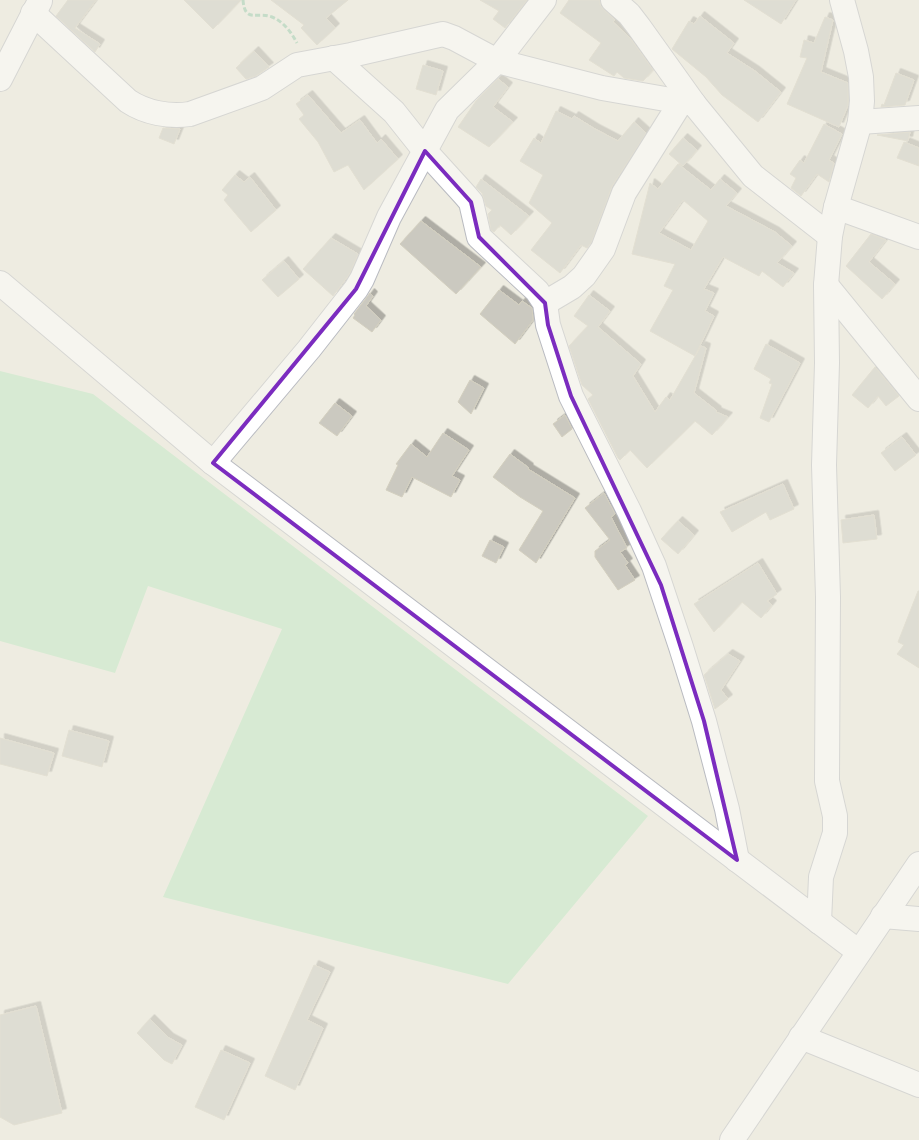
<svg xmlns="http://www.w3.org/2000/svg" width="919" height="1140" font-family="Raleway,sans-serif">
	<defs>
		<filter id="shadow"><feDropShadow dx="4.5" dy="-4.5" stdDeviation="0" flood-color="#0004"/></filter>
	</defs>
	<rect width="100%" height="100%" fill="#eeece1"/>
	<!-- green -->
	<polygon fill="#bbe7c0" points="0,371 93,394 648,816 508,984 163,897 282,629 148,586 115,673 0,641"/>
	<!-- building -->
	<g fill="#cbc9c0" stroke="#d3cfbf" fill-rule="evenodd" filter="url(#shadow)">
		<polygon points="68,0 96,0 75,28 100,44 95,52 56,16"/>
		<polygon points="184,0 241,0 213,29"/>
		<polygon points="271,0 348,0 326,18 335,28 317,45 301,28 304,25"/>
		<polygon points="480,0 527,0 505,28 493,19 499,11"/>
		<polygon points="569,0 600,0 600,5 604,10 615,20 613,22 630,38 653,70 643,81 624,78 617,72 614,76 589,60 601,43 560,13"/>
		<polygon points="744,0 796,0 781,24"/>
		<polygon points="700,16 734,43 727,53 755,71 781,92 758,122 722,95 706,77 672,49 689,21 694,24"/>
		<polygon points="825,17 833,20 821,72 848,83 848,105 839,127 787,104 807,58 800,57 804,40 814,43"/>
		<polygon points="254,51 269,67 256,76 246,79 236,68"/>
		<polygon points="423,65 443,71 436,95 416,89"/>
		<polygon points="896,73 914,80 905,105 881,107 882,104 884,105"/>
		<polygon points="498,79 508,87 493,107 513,122 489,147 458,127 476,101"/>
		<polygon points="308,95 341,133 360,120 377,143 381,139 398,159 364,190 348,165 334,172 318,142 299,119 304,115 296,104"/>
		<polygon points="556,111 572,119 574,116 595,129 618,141 634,122 646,133 612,186 591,243 587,248 581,245 560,273 531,250 552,223 529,203 543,175 520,161 534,138 541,143"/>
		<polygon points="824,124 842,134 829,160 834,163 829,182 817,174 801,196 791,188 796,178 790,174 800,160 804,163"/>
		<polygon points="163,128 180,129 174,144 159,138"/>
		<polygon points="910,132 908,141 877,135"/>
		<polygon points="683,138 697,150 683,166 669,154"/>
		<polygon points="904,142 919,148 919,166 897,158"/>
		<path d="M678,164L711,190L720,179L737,193L726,206L775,232L792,246L777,263L794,273L783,287L762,271L759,276L723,257L704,289L714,293L705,311L714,316L695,356L650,331L673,290L664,286L675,264L632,254L650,183L658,189ZM683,200L708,221L691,250L659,233Z"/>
		<polygon points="235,175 244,182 250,177 276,210 251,232 224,200 228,195 222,190"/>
		<polygon points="481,179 529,216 511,235 500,225 494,232 491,230 488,214 492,210 486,206 482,193 476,187"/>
		<polygon points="421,221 481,267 456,294 400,244"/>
		<polygon points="871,234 886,240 869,262 895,284 882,299 846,266"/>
		<polygon points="331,238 358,254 350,273 333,296 303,269"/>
		<polygon points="284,261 299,279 278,297 262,280"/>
		<polygon points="499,290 519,305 522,301 532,308 533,320 515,344 480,314"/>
		<polygon points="370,293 373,296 366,306 381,320 372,332 353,318 355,315 354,314"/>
		<polygon points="589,295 610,311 598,327 641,364 633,376 655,412 666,397 670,400 701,346 706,348 694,393 717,411 716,412 728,417 712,435 695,421 647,468 630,450 620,460 618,458 588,399 593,395 582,385 569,346 588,326 574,316"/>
		<polygon points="766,344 800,363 769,422 760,418 772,384 769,383 771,379 754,369"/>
		<polygon points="875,367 899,396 886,406 878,396 868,408 852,395"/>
		<polygon points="470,380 484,388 471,414 458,402"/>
		<polygon points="335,403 352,416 337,436 319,423"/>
		<polygon points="565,415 572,429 562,437 553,424"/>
		<polygon points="443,433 469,450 452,476 460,480 451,497 412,477 402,497 386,490 398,465 396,464 411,444 427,457"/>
		<polygon points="902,437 916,455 895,471 881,453"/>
		<polygon points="510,454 529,468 528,469 575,498 536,563 519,550 543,511 520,497 493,477"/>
		<polygon points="783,484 794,509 770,520 766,512 732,532 720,512"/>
		<polygon points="604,493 615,514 611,517 627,548 620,552 628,563 625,565 635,580 618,590 595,557 595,551 610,540 585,508"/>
		<polygon points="874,515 877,539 843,543 841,520"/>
		<polygon points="678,521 694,535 678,554 661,539"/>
		<polygon points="490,540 504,547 496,563 482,556"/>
		<polygon points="758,563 777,594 767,601 772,605 761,618 742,602 714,632 694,604"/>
		<polygon points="918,591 919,591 919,668 897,654 904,645 898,642"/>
		<polygon points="728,654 740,661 721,690 728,699 715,709 704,675"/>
		<polygon points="69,730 109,741 102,767 62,756"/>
		<polygon points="0,738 54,753 47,776 0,764"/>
		<polygon points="314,965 330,972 307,1020 323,1028 295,1090 265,1076"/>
		<polygon points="36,1006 62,1113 14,1125 0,1117 0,1015"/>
		<polygon points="150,1019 169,1038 182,1045 172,1064 164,1060 137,1033"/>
		<polygon points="221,1050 250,1063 224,1120 195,1107"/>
	</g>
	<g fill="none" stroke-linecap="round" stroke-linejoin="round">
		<!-- minor casing -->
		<g stroke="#b9bbc1" stroke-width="26">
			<g id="minor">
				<polyline points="613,0 629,14 639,27 694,104 753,176 830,236"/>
				<path d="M33,13L128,101C146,113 169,117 190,114L262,88L297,65L351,55L443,34L454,38L497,61L602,88L694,104"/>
				<polyline points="334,58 394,112 425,151 465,195 471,202 479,237 537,291 545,303 548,325 571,396 629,511 654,566 681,647 704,721 727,809 737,860"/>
				<polyline points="0,79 40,1"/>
				<polyline points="860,122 919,118"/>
				<polyline points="836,207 919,237"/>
				<polyline points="0,283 213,463 859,952"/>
				<polyline points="826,285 919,399"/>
				<polyline points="545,303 572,287 584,276 603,249 624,193 681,102"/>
				<polyline points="213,463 309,349 356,289 362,279 389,217 447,110 497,61 544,0"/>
				<polyline points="883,916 919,919"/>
				<polyline points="819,922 821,877 835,833 835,816 827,781 828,597 824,465 827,363 826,285 830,236 836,207 860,122 862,101 861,77 856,51 842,0"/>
				<polyline points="801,1037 919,1085"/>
				<polyline points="732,1140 919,864"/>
			</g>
		</g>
		<!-- path -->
		<path stroke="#93c8a9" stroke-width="3" stroke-dasharray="5 2.5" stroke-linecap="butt" d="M243,0C245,24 257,11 272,17C284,22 291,32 297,43"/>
		<!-- minor -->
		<use href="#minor" stroke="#fff" stroke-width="24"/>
	</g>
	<!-- marked area -->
	<path d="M0 0H919V1140H0ZM425,151L471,202L479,237L545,303L548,325L571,396L661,585L704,721L737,860L213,463L356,289Z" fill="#eeece1" fill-opacity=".55" fill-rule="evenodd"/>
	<path fill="none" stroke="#7b2cbf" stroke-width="4" stroke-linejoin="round" d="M425,151L471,202L479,237L545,303L548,325L571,396L661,585L704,721L737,860L213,463L356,289Z"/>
</svg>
